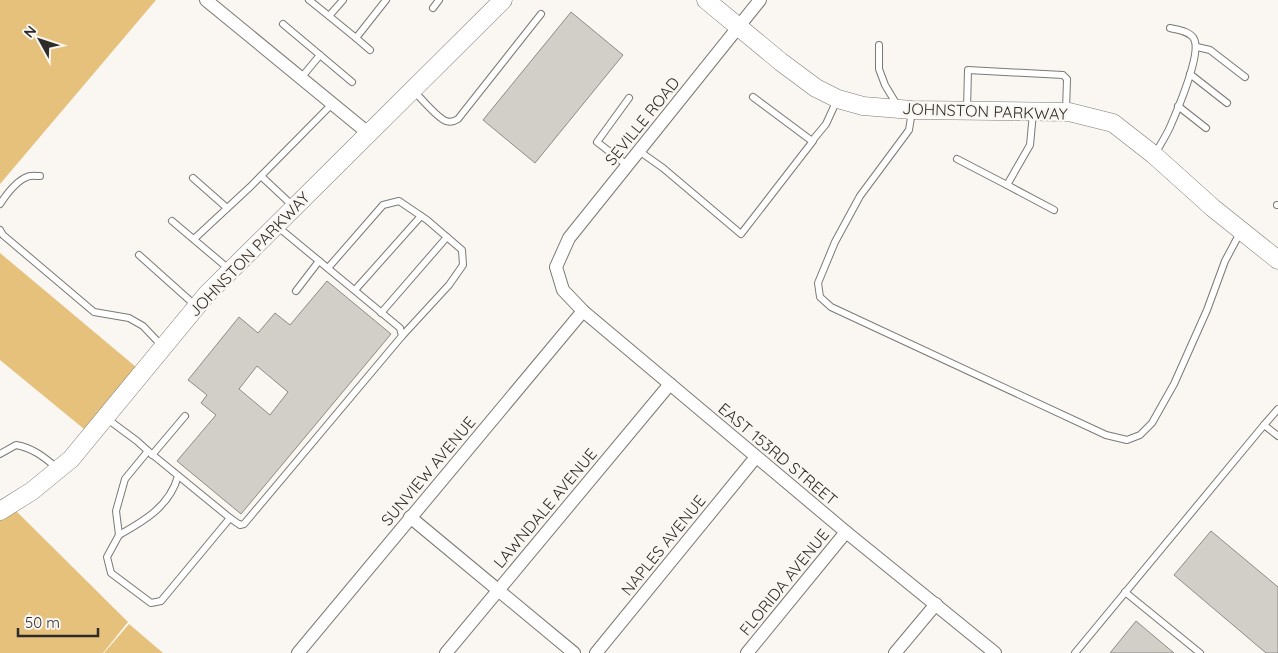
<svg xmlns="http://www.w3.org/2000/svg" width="1278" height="653" font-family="Quicksand,sans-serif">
	<rect width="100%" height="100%" fill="#faf6f1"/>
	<!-- green -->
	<g fill="#e5c17c">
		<polygon points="0,0 156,0 0,184"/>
		<polygon points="0,253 136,367 84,429 0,360"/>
		<polygon points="10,505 128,622 103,653 0,653 0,511"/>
		<polygon points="129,624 163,653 104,653"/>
	</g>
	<!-- building -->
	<g fill="#d2cfc9" stroke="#8e8b86" fill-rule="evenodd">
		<polygon points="571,12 623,55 535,163 483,120"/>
		<path d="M327,281L391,334L241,514L177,461L216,415L201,403L207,395L188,380L239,317L258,333L275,313L290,325ZM257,366L288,392L270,415L239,389Z"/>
		<polygon points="1211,531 1278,587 1278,653 1266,653 1174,575"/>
		<polygon points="1136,621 1174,653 1110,653"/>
	</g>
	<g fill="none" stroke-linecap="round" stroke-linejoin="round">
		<!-- lane casing -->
		<g stroke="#7c7974" stroke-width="8">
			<g id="lane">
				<polyline points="309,0 329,16"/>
				<polyline points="343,0 329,16 356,38"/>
				<polyline points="433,8 439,0"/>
				<polyline points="283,24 352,82"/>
				<polyline points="879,45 879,69 885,85 897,105"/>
				<polyline points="1197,47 1210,50 1245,77"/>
				<polyline points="370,50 356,38 386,0"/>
				<polyline points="1190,74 1227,103"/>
				<polyline points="301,78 320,55"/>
				<path d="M413,90C421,98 437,118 446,121C451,123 455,121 458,119L541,14"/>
				<polyline points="753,97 812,141 826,124 837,100"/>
				<polyline points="1178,106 1206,128"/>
				<polyline points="967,109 968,70 1063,75 1067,79 1066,111"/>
				<polyline points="912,111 909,130 860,196 835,242 818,283 820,297 831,307 1106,435 1127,440 1140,435 1152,423 1174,384 1207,310 1225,261 1241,231"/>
				<polyline points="639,151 663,168 741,234 813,141"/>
				<path d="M1155,154C1160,145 1166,136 1170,127C1177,111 1202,53 1194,39C1190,31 1178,30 1170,28"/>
				<polyline points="957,159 1007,185 1030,145 1033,113"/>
				<polyline points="627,165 597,142 629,98"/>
				<polyline points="261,176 293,206"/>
				<polyline points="193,178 227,208"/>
				<polyline points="1007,185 1054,210"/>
				<path d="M0,204C6,195 16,181 27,177C30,175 36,176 40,176"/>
				<polyline points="1277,205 1278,205"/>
				<polyline points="172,221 230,270"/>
				<polyline points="0,230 3,235 94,312 129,318 143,326 162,346"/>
				<polyline points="194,239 250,187 332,104"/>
				<polyline points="139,255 196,306"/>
				<polyline points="328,268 383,205 399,201 427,220 462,250 463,265 449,285 402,336"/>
				<polyline points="355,290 421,216"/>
				<polyline points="296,291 319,261"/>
				<polyline points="381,313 447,237"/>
				<polyline points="1278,409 1264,425 1278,436"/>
				<polyline points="106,418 137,441 148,451 230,518 240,525 244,524 402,336 400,328 278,227"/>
				<polyline points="148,451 125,479 116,511 119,535 107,557 111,573 151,603 161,601 230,518"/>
				<path d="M0,454L16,445C33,448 44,457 57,468"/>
				<polyline points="152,455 185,416"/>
				<path d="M119,535C144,521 170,506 178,476"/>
				<polyline points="1125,592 1200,653"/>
				<polyline points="1075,653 1264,425"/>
			</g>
		</g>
		<!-- street casing -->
		<g stroke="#7c7974" stroke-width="14">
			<g id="street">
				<polyline points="206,0 368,133"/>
				<polyline points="760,0 569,238 556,267 563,290 583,311 846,532 995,653"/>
				<polyline points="410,517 574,653"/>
				<polyline points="298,653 583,311"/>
				<polyline points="446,653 670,384"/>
				<polyline points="596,653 756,457"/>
				<polyline points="747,653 846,532"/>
				<polyline points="895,653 936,604"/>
			</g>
		</g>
		<!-- secondary casing -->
		<g stroke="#7c7974" stroke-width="19">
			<g id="secondary">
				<polyline points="706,0 781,62 816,88 838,99 863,106 912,110 1069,112 1113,123 1154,155 1213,208 1278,260"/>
				<polyline points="0,511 32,491 71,459 207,294 503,0"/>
			</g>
		</g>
		<!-- lane -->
		<use href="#lane" stroke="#fff" stroke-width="6"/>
		<!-- street -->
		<use href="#street" stroke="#fff" stroke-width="12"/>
		<!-- secondary -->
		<use href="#secondary" stroke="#fff" stroke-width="18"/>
	</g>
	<g text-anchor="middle" stroke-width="4.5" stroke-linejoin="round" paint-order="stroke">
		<!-- street labels -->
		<g font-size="16" fill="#2d2c2a" stroke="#faf6f1">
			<text transform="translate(985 111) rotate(2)" y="6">JOHNSTON PARKWAY</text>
			<text transform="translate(642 121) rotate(-51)" y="6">SEVILLE ROAD</text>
			<text transform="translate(249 254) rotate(-46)" y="6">JOHNSTON PARKWAY</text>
			<text transform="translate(778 454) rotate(40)" y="6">EAST 153RD STREET</text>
			<text transform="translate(428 471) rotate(-50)" y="6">SUNVIEW AVENUE</text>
			<text transform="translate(545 508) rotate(-50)" y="6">LAWNDALE AVENUE</text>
			<text transform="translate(663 545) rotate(-51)" y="6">NAPLES AVENUE</text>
			<text transform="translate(784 582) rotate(-51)" y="6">FLORIDA AVENUE</text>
		</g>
	</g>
	<!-- north arrow -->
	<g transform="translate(40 40) rotate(310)" stroke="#faf6f1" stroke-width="4" paint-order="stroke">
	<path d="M0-4L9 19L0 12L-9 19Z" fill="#2d2c2a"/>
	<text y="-8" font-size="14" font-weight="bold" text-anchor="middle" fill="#2d2c2a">N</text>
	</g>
	<!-- scale -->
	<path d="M18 628v8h80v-8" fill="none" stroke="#2d2c2a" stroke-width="2.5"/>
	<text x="25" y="628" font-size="15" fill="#2d2c2a" stroke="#faf6f1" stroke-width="4" paint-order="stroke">50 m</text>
</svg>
